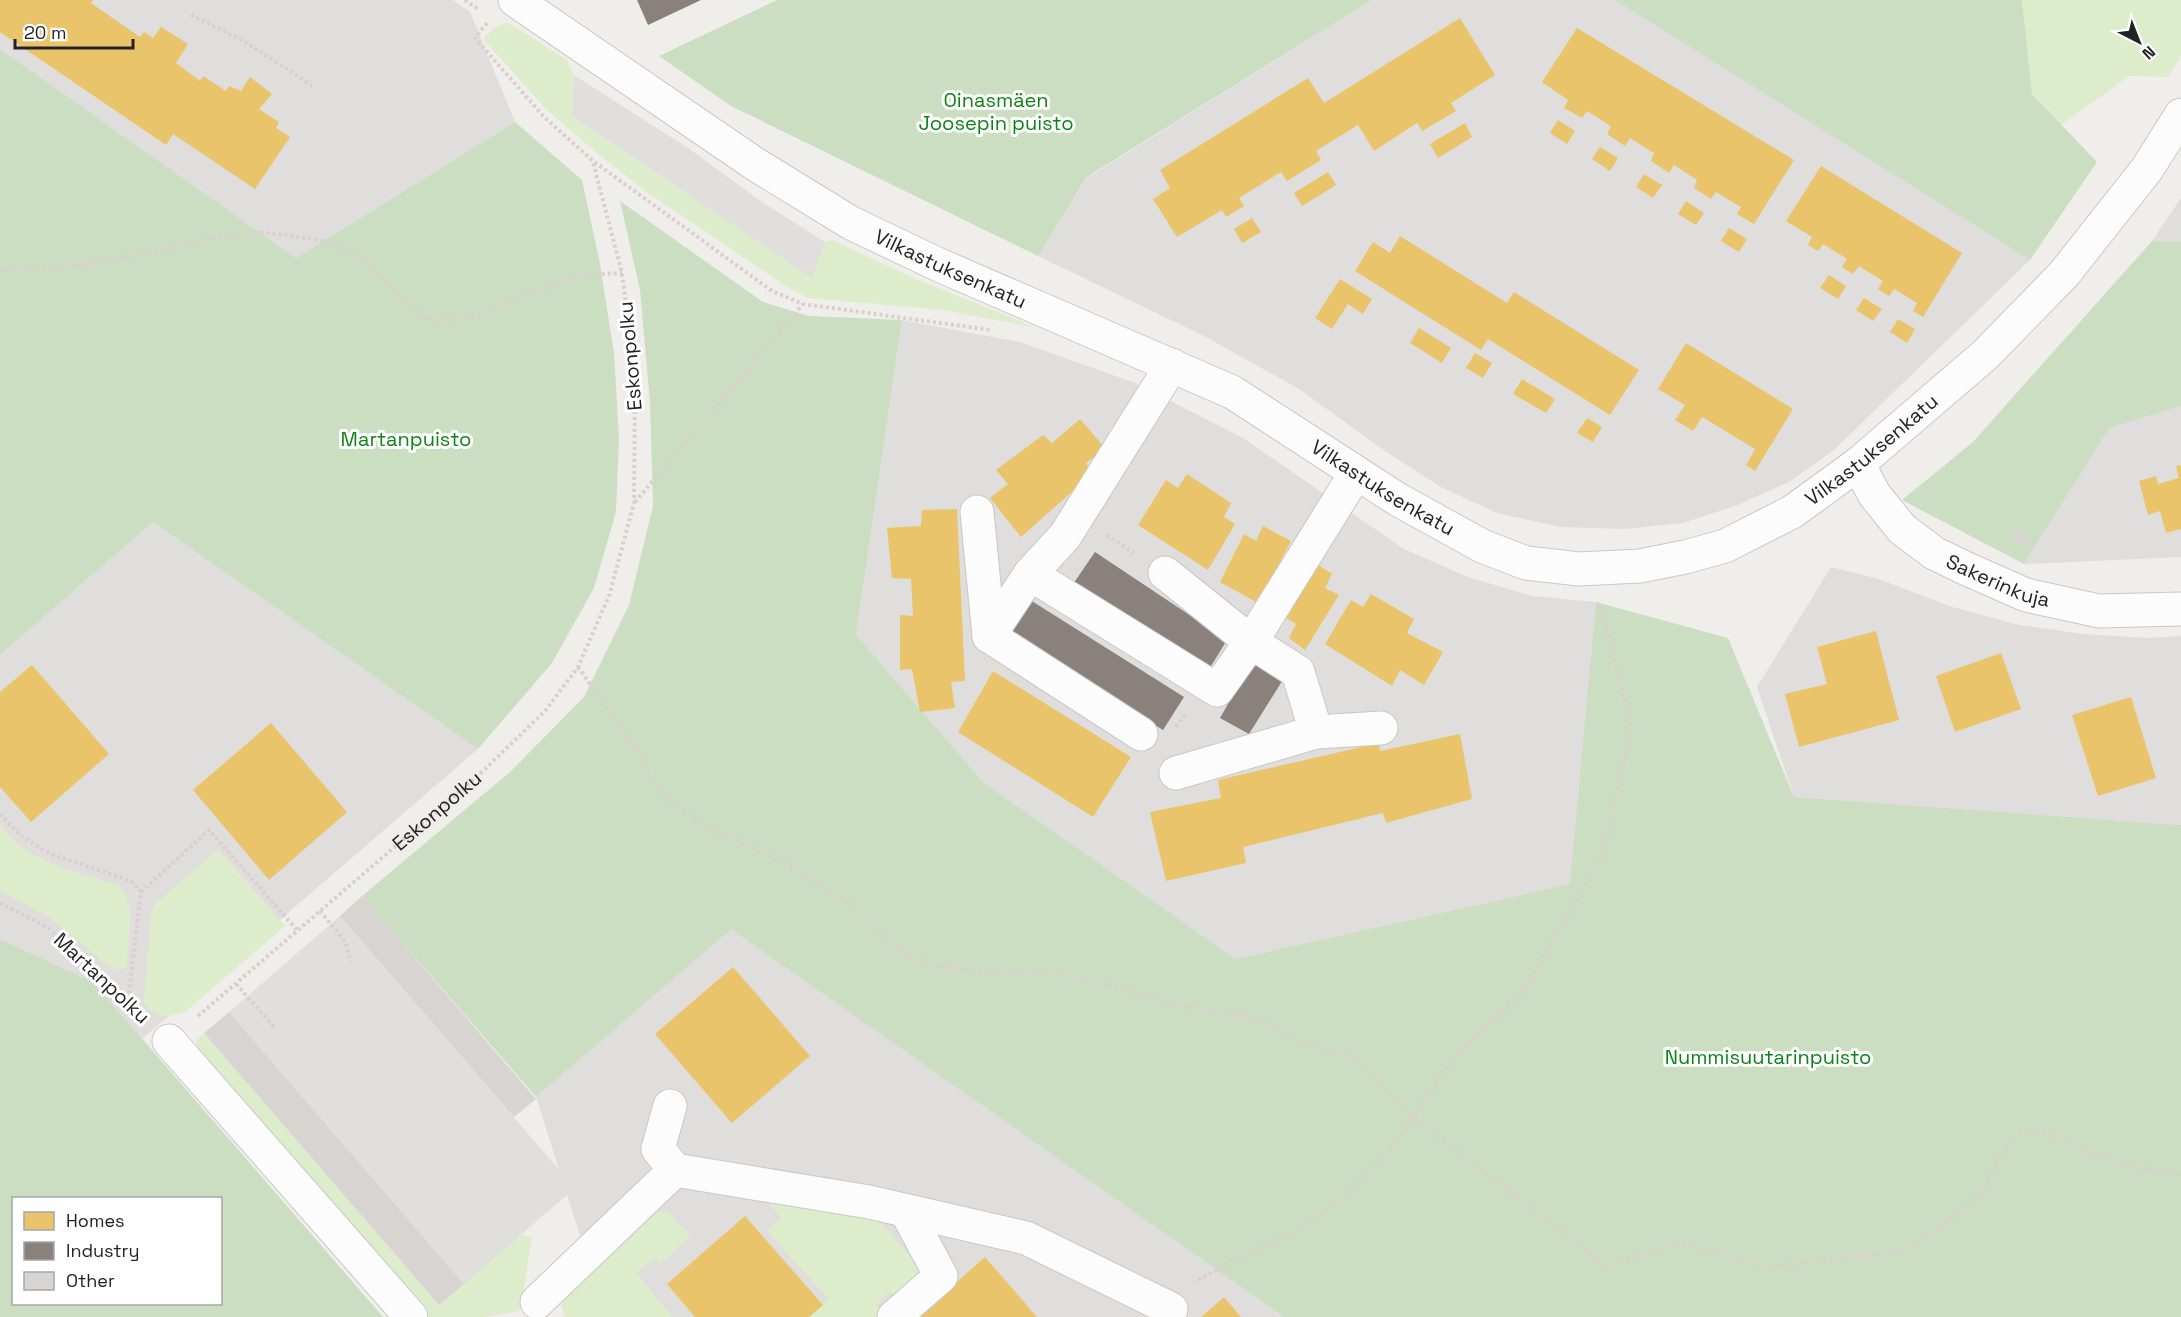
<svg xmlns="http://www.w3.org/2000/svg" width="2181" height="1317" font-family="'Space Grotesk',sans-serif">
	<rect width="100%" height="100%" fill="#f0eeeb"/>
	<!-- residential -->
	<g fill="#dfdedc">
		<polygon points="0,0 453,0 470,12 515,122 296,258 0,49"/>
		<polygon points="1372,0 1616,0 2030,260 1834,450 1789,482 1738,505 1683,523 1624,529 1561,527 1497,513 1441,487 1388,453 1299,389 1204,336 1038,256 1087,178"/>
		<polygon points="2181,198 2181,242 2152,241"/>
		<polygon points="902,320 1020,342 1135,383 1243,438 1404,549 1468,577 1532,596 1596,602 1571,884 1236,959 984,783 856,635"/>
		<polygon points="2181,406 2181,557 2024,564 2109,427"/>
		<polygon points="153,522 478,749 142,1039 93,982 0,939 0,655"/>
		<polygon points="1831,567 1879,579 1949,606 2019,625 2083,634 2147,638 2181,636 2181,825 1794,797 1757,687"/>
		<polygon points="731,928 1284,1317 606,1317 536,1097"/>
	</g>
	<!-- grass -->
	<g fill="#ddeccb">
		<polygon points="2022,0 2181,0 2181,56 2168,77 2129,76 2061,125 2032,94"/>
		<polygon points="504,23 509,23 567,60 574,75 572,116 812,277 825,242 832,240 923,282 1037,328 943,310 808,298 784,285 648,193 598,154 547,110 483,39 494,28"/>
		<polygon points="0,825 15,842 32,854 65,869 118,885 124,891 131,914 127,965 124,969 116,970 101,960 51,918 0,891"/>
		<path d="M218,849L285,926L185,1012C168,1017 153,1020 144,1001L151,914L155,904Z"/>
		<polygon points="204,1033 439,1305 521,1234 532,1238 520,1311 484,1317 427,1317 272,1136 195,1051 197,1040"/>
		<polygon points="772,1199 873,1214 923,1271 900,1301 890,1292 876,1305 882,1312 876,1317 809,1317 829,1299 767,1231 781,1218 770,1205"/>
		<polygon points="667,1211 691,1236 660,1264 654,1258 637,1273 670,1315 675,1317 565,1317 561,1306 569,1286 651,1213"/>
	</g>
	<!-- forest -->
	<g fill="#cbdec1" fill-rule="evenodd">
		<polygon points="777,0 1372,0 1087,177 1038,256 731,106 659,56"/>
		<polygon points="1615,0 2022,0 2032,94 2097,162 2030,260"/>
		<polygon points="0,49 296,258 515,122 582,180 600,264 614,353 619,438 616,512 594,588 552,663 478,749 153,522 0,655"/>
		<polygon points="620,201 763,302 809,316 902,320 856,635 984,783 1236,959 1570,884 1596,602 1728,638 1794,797 2181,825 2181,1317 1284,1317 731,929 536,1097 362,896 510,772 584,697 629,605 653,506 650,402 640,290"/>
		<polygon points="2152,241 2181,242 2181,406 2109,428 2024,564 1902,500 1973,442"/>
		<path d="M0,939L93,982L383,1317H0ZM14,1198H220V1304H14Z"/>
	</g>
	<!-- parking -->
	<g fill="#e0dfde">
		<polygon points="297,0 430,0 460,19 431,65 351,14 341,28"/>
		<polygon points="574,75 691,150 762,202 825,242 812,278 572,116"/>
		<polygon points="340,916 575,1188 464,1284 229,1012"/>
	</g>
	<!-- homes -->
	<g fill="#e9c46a">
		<polygon points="0,0 93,0 91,3 140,37 144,32 153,38 161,27 188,44 176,63 200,81 203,76 226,91 229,86 241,91 250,77 272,94 259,109 279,122 276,128 290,137 255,189 173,134 166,145 0,32"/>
		<polygon points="1460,18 1495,75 1451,103 1456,111 1422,131 1417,123 1374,151 1358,125 1316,151 1321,160 1287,181 1281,172 1239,198 1244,206 1226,217 1222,210 1177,237 1153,199 1170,188 1160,170 1308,78 1324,103"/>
		<polygon points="1577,28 1794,160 1754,224 1737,214 1741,207 1716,192 1711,199 1694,188 1697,180 1674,165 1669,173 1651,161 1654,153 1630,138 1625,146 1607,134 1611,126 1587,111 1582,118 1564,108 1568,100 1542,82"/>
		<polygon points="1558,120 1575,131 1567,144 1550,133"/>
		<polygon points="1465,123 1472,137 1438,158 1430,144"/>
		<polygon points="1600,147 1618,158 1610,171 1592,159"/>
		<polygon points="1821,166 1962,253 1923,317 1913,311 1917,303 1894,289 1889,296 1878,289 1883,281 1859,266 1853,274 1842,267 1847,259 1823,244 1818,251 1808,245 1812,237 1786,221"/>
		<polygon points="1328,172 1336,185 1302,206 1294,193"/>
		<polygon points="1644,174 1662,185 1653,198 1636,187"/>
		<polygon points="1686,201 1704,213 1696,225 1678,214"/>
		<polygon points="1252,218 1261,232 1242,243 1234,229"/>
		<polygon points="1729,228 1747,239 1739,252 1721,241"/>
		<polygon points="1400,236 1507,303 1514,292 1639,370 1610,415 1488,339 1481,350 1355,271 1373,242 1390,253"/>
		<polygon points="1829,275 1846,286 1838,299 1820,288"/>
		<polygon points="1340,279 1372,299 1363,314 1348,304 1332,329 1315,318"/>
		<polygon points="1864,298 1882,309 1873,321 1856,310"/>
		<polygon points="1898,319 1915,329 1907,343 1890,332"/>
		<polygon points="1419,328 1451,348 1442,363 1410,343"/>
		<polygon points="1686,343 1793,409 1755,471 1746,465 1755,449 1702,417 1693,431 1675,420 1685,405 1658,389"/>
		<polygon points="1475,353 1492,363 1483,378 1466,368"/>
		<polygon points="1522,379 1555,399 1546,413 1513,394"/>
		<polygon points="1587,418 1602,427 1593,442 1577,433"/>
		<polygon points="1080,419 1105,448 1086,463 1092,474 1021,537 990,498 1008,484 996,470 1043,435 1052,443"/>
		<polygon points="2181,465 2181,529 2166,533 2160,511 2148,515 2139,481 2156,476 2158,484 2179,478 2176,466"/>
		<polygon points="1187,474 1231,503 1224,517 1235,524 1208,570 1138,525 1166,480 1178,488"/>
		<polygon points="957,509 965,681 951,682 955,708 920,712 912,669 900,670 900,615 913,616 911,579 892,578 887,528 921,526 922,510"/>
		<polygon points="1263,526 1291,541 1258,603 1220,582 1244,534 1256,541"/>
		<polygon points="1309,559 1332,574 1325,588 1339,595 1305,650 1289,638 1296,624 1278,613"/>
		<polygon points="1371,594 1414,619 1407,633 1443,652 1424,685 1400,670 1392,686 1325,644 1351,600 1363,607"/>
		<polygon points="1876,631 1899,720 1799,747 1785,694 1827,684 1817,647"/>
		<polygon points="2001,653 2021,709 1955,732 1936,676"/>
		<polygon points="32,665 109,754 31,822 0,787 0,692"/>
		<polygon points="993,671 1131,757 1093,817 958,732"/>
		<polygon points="2131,697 2156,778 2098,796 2072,715"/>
		<polygon points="271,723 347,812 269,880 193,790"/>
		<polygon points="1460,734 1472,799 1386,823 1383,813 1243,847 1246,863 1166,881 1150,812 1221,798 1218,780 1379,743 1380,751"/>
		<polygon points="733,967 810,1056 732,1123 655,1034"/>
		<polygon points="745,1216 823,1305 809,1317 695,1317 667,1284"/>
		<polygon points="985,1257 1037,1317 917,1317"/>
		<polygon points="1224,1297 1241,1317 1201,1317"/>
	</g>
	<!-- industry -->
	<g fill="#8a817c">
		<polygon points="637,0 701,0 648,25"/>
		<polygon points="1095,552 1227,640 1208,671 1071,587"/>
		<polygon points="1027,598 1184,697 1163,730 1005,632"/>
		<polygon points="1253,660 1284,678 1249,734 1220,718"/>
	</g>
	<!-- building -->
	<g fill="#d7d4d2">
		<polygon points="2014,529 2033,538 2028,548 2010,539"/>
		<polygon points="362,896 536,1099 514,1117 340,916"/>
		<polygon points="229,1012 464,1284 439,1305 204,1033"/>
	</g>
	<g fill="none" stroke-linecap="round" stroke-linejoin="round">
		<!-- minor casing -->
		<g stroke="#c9c8c7" stroke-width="35">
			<g id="minor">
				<path id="s2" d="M515,0L755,164L851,223L937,264L1232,392L1397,499L1482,546L1526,563L1579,569L1640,566L1685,557L1725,546L1792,512L1858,464L1985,355L2064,274L2147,169L2181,115"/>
				<polyline points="1172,365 1065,536 1030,574 1217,690 1251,642 1298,672 1316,732 1381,728"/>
				<path id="s3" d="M1858,464L1874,494L1902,529L1934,553L1967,569L2026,595L2099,611L2181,609"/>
				<polyline points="977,512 989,636"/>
				<polyline points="1165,573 1251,642 1356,473"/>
				<polyline points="1030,574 989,636 1141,734"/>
				<polyline points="1176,773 1316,732"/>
				<polyline points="169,1041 411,1317"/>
				<polyline points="670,1106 658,1149 675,1170 869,1202 1026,1238 1171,1309"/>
				<polyline points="537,1302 675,1170"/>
				<polyline points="894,1317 941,1276 906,1211"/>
			</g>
		</g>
		<!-- path -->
		<g stroke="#dccecd" stroke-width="4" stroke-dasharray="3 3" stroke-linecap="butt">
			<polyline points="465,0 479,10"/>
			<polyline points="191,15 247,43 314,87"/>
			<polyline points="487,23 475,38 544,117 593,161 772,291 803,304 991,330"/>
			<polyline points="0,271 81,265 170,249 212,238 255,232 287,235 330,242 362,259 422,317 447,321 481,313 579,275 622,273"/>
			<polyline points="635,502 803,304"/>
			<polyline points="1107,535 1134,553"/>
			<polyline points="1601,606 1632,729 1602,856 1526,987 1447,1066 1414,1118 1608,1267 1678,1242 1767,1267 1908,1250 1977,1199 2013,1134 2041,1130 2124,1165 2181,1175"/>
			<polyline points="578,667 635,747 652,781 679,809 711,831 739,841 787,864 851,904 883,936 911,957 941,967 1002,974 1056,973 1115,987 1157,1001 1255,1019 1304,1041 1350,1057 1414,1118 1363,1181 1318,1217 1276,1241 1232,1261 1195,1282"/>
			<polyline points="1176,727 1186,713"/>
			<polyline points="0,814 20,835 50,854 131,881 141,892 128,1001"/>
			<polyline points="141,892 209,830 297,930"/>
			<polyline points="0,903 45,926 76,951 143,1016"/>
			<polyline points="320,911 345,941 351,962"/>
			<polyline points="236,984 275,1028"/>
			<path id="s1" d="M198,1016L483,771L545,711L578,667L609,596L634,503L635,379L622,273L593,162"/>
		</g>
		<!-- minor -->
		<use href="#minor" stroke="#fdfcfc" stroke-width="33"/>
	</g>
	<g text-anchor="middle" stroke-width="6" stroke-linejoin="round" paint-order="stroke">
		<!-- park labels -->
		<g font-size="20" fill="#0c8416" stroke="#fff">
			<text x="996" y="107">Oinasmäen<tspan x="996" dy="23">Joosepin puisto</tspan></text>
			<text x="406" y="446">Martanpuisto</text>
			<text x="1768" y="1064">Nummisuutarinpuisto</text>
		</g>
		<!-- street labels -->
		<g font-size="20" fill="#222" stroke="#fff">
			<text dy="7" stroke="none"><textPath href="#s2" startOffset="513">Vilkastuksenkatu</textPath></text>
			<text transform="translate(630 356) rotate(-95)" y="7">Eskonpolku</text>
			<text dy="7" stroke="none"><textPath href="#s2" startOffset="1539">Vilkastuksenkatu</textPath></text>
			<text dy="7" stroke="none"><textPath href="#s2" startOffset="999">Vilkastuksenkatu</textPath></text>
			<text dy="7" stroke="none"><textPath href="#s3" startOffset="189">Sakerinkuja</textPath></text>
			<text dy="7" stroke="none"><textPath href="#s1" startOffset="315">Eskonpolku</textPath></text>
			<text transform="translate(102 978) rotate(43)" y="7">Martanpolku</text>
		</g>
	</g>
	<!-- legend -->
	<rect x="12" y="1197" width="210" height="108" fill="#ffffff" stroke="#a7a7a7" stroke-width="1.5"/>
	<rect x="24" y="1212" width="30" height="18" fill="#e9c46a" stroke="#a7a7a7" stroke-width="1.5"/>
	<text x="66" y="1227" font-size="18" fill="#222222">Homes</text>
	<rect x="24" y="1242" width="30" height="18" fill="#8a817c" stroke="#a7a7a7" stroke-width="1.5"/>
	<text x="66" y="1257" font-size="18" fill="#222222">Industry</text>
	<rect x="24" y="1272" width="30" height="18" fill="#d7d4d2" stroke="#a7a7a7" stroke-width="1.5"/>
	<text x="66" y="1287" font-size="18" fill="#222222">Other</text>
	<!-- north arrow -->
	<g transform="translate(2139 42) rotate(138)" stroke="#ffffff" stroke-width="4.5" paint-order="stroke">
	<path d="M0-4.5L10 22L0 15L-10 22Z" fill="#222222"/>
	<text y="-9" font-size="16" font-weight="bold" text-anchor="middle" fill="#222222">N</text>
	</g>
	<!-- scale -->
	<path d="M15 39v9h118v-9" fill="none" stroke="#222222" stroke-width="3"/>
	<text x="24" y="39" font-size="18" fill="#222222" stroke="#ffffff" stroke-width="4.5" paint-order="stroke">20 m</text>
</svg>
